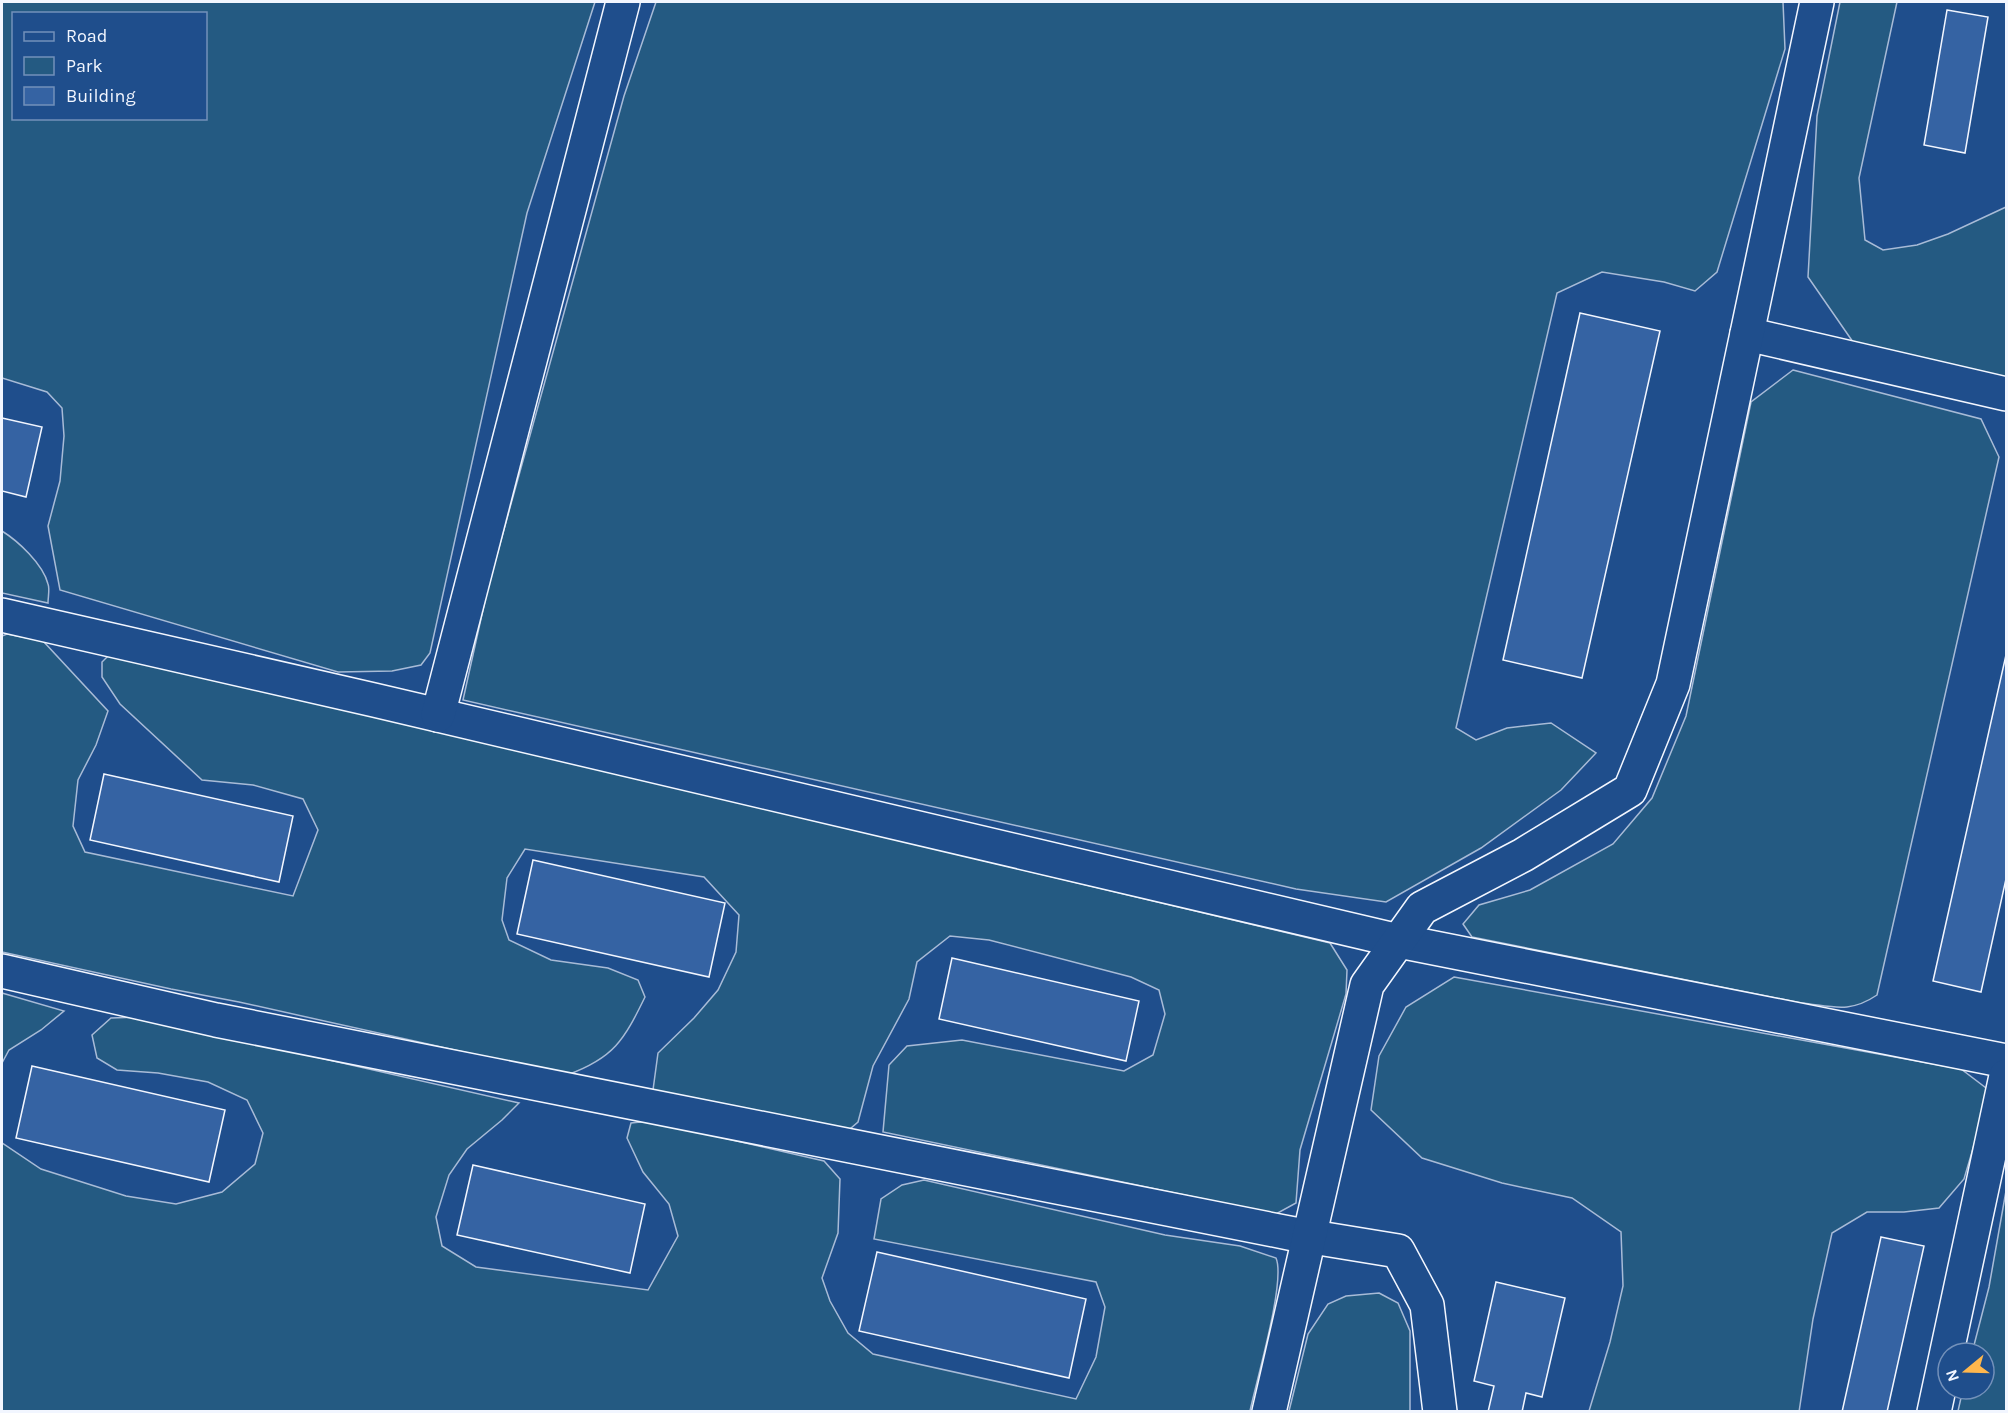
<svg xmlns="http://www.w3.org/2000/svg" width="2008" height="1413" font-family="Karla,sans-serif">
	<rect width="100%" height="100%" fill="#1f4e8c"/>
	<!-- green -->
	<g fill="#245a82" stroke="#a8bbd7" stroke-width="1.5" fill-rule="evenodd">
		<path d="M2,2H595L527,213L430,653L421,665L392,671L338,672L60,590L48,526L60,481L64,436L62,408L47,392L2,378ZM14,14H206V118H14Z"/>
		<polygon points="656,2 1783,2 1785,49 1717,272 1695,291 1664,282 1602,272 1557,293 1456,728 1476,740 1507,728 1551,723 1596,753 1561,790 1481,848 1386,902 1296,889 463,700 488,587 624,96"/>
		<polygon points="1840,2 1897,2 1859,178 1865,240 1883,250 1917,245 1948,234 2006,207 2006,378 1853,342 1808,277 1817,116"/>
		<path d="M1793,370L1981,419L1999,457L1877,995C1849,1014 1832,1006 1801,1003L1472,937L1463,924L1479,905L1530,890L1613,844L1652,798L1686,716L1751,402Z"/>
		<path d="M2,531C18,541 43,564 48,584C50,589 48,597 48,603L2,593Z"/>
		<path d="M7,634L43,641L108,711L96,745L78,780L73,826L85,852L293,896L318,830L303,799L253,785L202,780L120,704L102,677V662L111,653L1330,943L1347,970L1346,994L1300,1150L1296,1203L1276,1214L883,1132L889,1065L907,1046L962,1040L1124,1071L1153,1055L1165,1014L1159,990L1131,977L989,940L950,936L917,962L909,999L873,1066L858,1122L844,1134L653,1090L658,1053L694,1018L718,990L736,952L739,915L704,877L525,849L507,878L502,920L509,940L551,960L608,968L638,980L645,997C624,1040 614,1058 567,1075L239,1002L171,989L2,952V636Z"/>
		<polygon points="1454,977 1961,1069 1990,1091 1964,1179 1939,1208 1904,1212 1867,1212 1832,1233 1813,1319 1799,1412 1589,1411 1610,1342 1623,1286 1621,1232 1572,1198 1502,1183 1422,1158 1371,1110 1379,1056 1406,1007"/>
		<polygon points="2,993 64,1011 41,1030 9,1050 2,1063"/>
		<path d="M139,1017L519,1103L502,1120L467,1149L449,1175L436,1217L442,1246L476,1267L648,1290L678,1236L669,1204L643,1172L627,1138L631,1123L650,1121L824,1161L840,1179L838,1233L822,1278L830,1301L848,1333L873,1354L1076,1399L1096,1357L1105,1307L1096,1282L874,1239L881,1199L902,1185L924,1180L1165,1235L1240,1246L1276,1258C1286,1281 1256,1382 1250,1411H2V1143L41,1169L126,1196L176,1204L222,1192L255,1164L263,1133L247,1100L208,1082L158,1073L117,1070L97,1058L92,1035L111,1018Z"/>
		<polygon points="2006,1191 2006,1411 1958,1411 1963,1389 1984,1389 1984,1353 1972,1353 1989,1287"/>
		<polygon points="1379,1293 1398,1303 1410,1331 1410,1411 1289,1411 1308,1334 1328,1304 1346,1296"/>
	</g>
	<!-- building -->
	<g fill="#3563a3" stroke="#f2f6ff" stroke-width="1.5">
		<polygon points="1947,10 1988,17 1965,153 1924,145"/>
		<polygon points="1580,313 1660,331 1582,678 1503,660"/>
		<polygon points="2,418 42,427 26,497 2,491"/>
		<polygon points="2006,655 2006,879 1981,992 1933,981"/>
		<polygon points="104,774 293,816 279,882 90,840"/>
		<polygon points="533,860 725,903 709,977 517,934"/>
		<polygon points="952,958 1139,1001 1126,1061 939,1019"/>
		<polygon points="32,1066 225,1110 209,1182 16,1138"/>
		<polygon points="473,1165 645,1204 630,1273 457,1235"/>
		<polygon points="1881,1237 1924,1246 1887,1412 1842,1412"/>
		<polygon points="877,1252 1086,1299 1069,1378 859,1331"/>
		<polygon points="1496,1282 1565,1298 1542,1397 1526,1393 1522,1412 1488,1412 1494,1386 1474,1381"/>
	</g>
	<g fill="none" stroke-linecap="round" stroke-linejoin="round">
		<!-- minor casing -->
		<g stroke="#f2f6ff" stroke-width="36">
			<g id="minor">
				<polyline points="1747,334 2006,394"/>
				<polyline points="2,615 374,700 1399,941 2006,1061"/>
				<polyline points="438,715 623,2"/>
				<polyline points="2,971 216,1020 1294,1234 1398,1251 1427,1305 1440,1412"/>
				<polyline points="1269,1412 1367,985 1422,908 1523,855 1630,790 1673,684 1817,2"/>
				<polyline points="1934,1412 2006,1076"/>
			</g>
		</g>
		<!-- minor -->
		<use href="#minor" stroke="#1f4e8c" stroke-width="33"/>
	</g>
	<!-- border -->
	<rect width="2008" height="1413" fill="none" stroke="#f2f6ff" stroke-width="6"/>
	<!-- legend -->
	<rect x="12" y="12" width="195" height="108" fill="#1f4e8c" stroke="#7391ba" stroke-width="1.5"/>
	<rect x="24" y="32" width="30" height="9" fill="#1f4e8c" stroke="#7391ba" stroke-width="1.5"/>
	<text x="66" y="42" font-size="18" fill="#f2f6ff">Road</text>
	<rect x="24" y="57" width="30" height="18" fill="#245a82" stroke="#7391ba" stroke-width="1.5"/>
	<text x="66" y="72" font-size="18" fill="#f2f6ff">Park</text>
	<rect x="24" y="87" width="30" height="18" fill="#3563a3" stroke="#7391ba" stroke-width="1.5"/>
	<text x="66" y="102" font-size="18" fill="#f2f6ff">Building</text>
	<!-- north arrow -->
	<g transform="translate(1966 1371) rotate(251)"><circle r="28" fill="#1f4e8c" stroke="#7391ba" stroke-width="1.5"/>
	<path d="M0-4.5L10 22L0 15L-10 22Z" fill="#ffb74d"/>
	<text y="-9" font-size="16" font-weight="bold" text-anchor="middle" fill="#f2f6ff">N</text>
	</g>
</svg>
